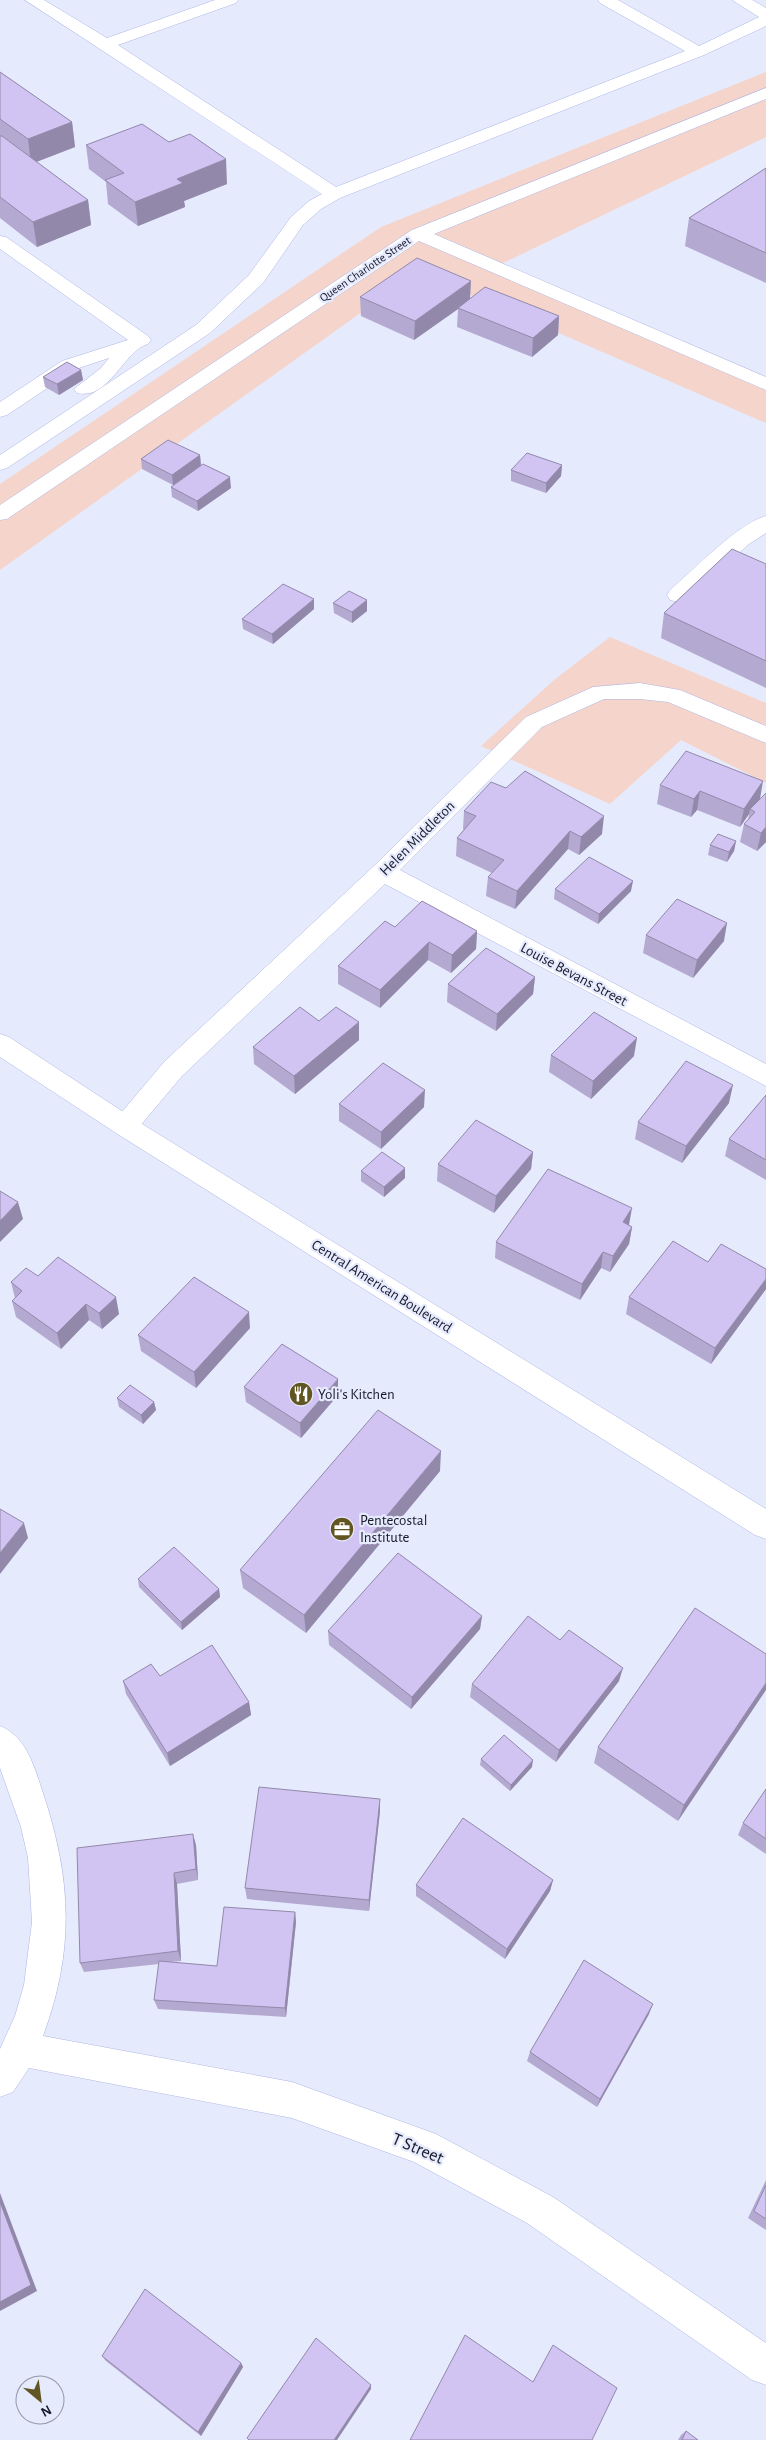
<svg xmlns="http://www.w3.org/2000/svg" width="766" height="2440" font-family="'Alegreya Sans',sans-serif">
	<rect width="100%" height="100%" fill="#e6eafd"/>
	<!-- green -->
	<g fill="#f5d5cb">
		<polygon points="766,72 766,137 501,264 766,377 766,423 418,272 0,570 0,484 381,227"/>
		<polygon points="610,637 766,703 766,783 681,740 610,804 481,746 554,680"/>
	</g>
	<g fill="none" stroke-linecap="round" stroke-linejoin="round">
		<!-- lane casing -->
		<g stroke="#afb6e4" stroke-width="1">
			<g id="lane">
				<polygon points="25,0 44,0 107,38 215,0 238,0 236,3 118,45 336,187 685,51 600,3 598,0 618,0 699,46 759,17 732,0 752,0 766,8 766,26 704,55 340,198 321,209 303,225 263,283 210,333 7,468 0,470 0,455 196,325 249,275 291,217 309,201 322,194"/>
				<path d="M0,236L6,237L148,336L151,340L148,344C124,350 109,401 77,393L74,389L101,368L109,358L76,369L7,415L0,417V402L62,361L128,340L0,249Z"/>
				<path d="M766,516V533L749,544L686,600L678,602L670,600L667,595L670,590C694,570 737,524 766,516Z"/>
			</g>
		</g>
		<!-- street casing -->
		<g stroke="#afb6e4" stroke-width="1">
			<g id="street">
				<polygon points="766,88 766,99 434,234 766,377 766,390 419,241 7,519 0,520 0,505 412,230"/>
				<polygon points="640,683 680,690 766,726 766,743 668,702 640,699 604,699 542,727 400,870 766,1064 766,1086 385,884 182,1076 134,1133 125,1137 116,1133 112,1126 116,1119 164,1062 374,866 526,717 593,687"/>
				<path d="M0,1726C25,1736 33,1763 41,1787C71,1876 76,1946 43,2036L292,2082L436,2134L553,2197L766,2343V2385L752,2380L527,2223L414,2162L292,2118L29,2068L13,2092L0,2097V2049L15,2016L24,1985L32,1922L28,1858L21,1827L0,1768Z"/>
			</g>
		</g>
		<!-- secondary casing -->
		<g stroke="#afb6e4" stroke-width="1">
			<polygon id="secondary" points="0,1034 9,1037 134,1119 766,1509 766,1539 755,1535 116,1133 0,1057"/>
		</g>
		<!-- lane -->
		<use href="#lane" fill="#fff" fill-rule="evenodd"/>
		<!-- street -->
		<use href="#street" fill="#fff" fill-rule="evenodd"/>
		<!-- secondary -->
		<use href="#secondary" fill="#fff" fill-rule="evenodd"/>
	</g>
	<!-- wall -->
	<g fill="#b4a9d1">
		<polygon points="0,72 72,122 75,147 36,162 88,200 91,225 37,247 0,218"/>
		<polygon points="86,145 227,184 184,201 185,207 138,226 108,204 106,182 89,169"/>
		<polygon points="766,168 766,283 685,246 689,218"/>
		<polygon points="360,297 471,298 559,316 558,335 532,357 457,327 458,309 414,340 361,316"/>
		<polygon points="81,370 83,380 59,395 45,387 43,377"/>
		<polygon points="200,455 201,466 173,485 142,469 141,459"/>
		<polygon points="562,465 561,476 546,493 511,481 511,470"/>
		<polygon points="171,487 231,488 198,511 172,497"/>
		<polygon points="766,564 766,688 661,638 664,613"/>
		<polygon points="333,603 367,611 352,623 334,613"/>
		<polygon points="314,609 273,644 243,629 242,619"/>
		<polygon points="660,785 760,799 766,842 757,851 740,842 744,824 748,820 749,814 740,827 697,810 691,817 657,804"/>
		<polygon points="464,811 602,834 579,855 568,849 515,909 486,896 488,877 492,873 456,856 457,838 464,830 463,829"/>
		<polygon points="736,841 734,851 727,862 708,855 710,845"/>
		<polygon points="555,889 631,891 598,924 554,899"/>
		<polygon points="395,927 477,931 476,949 451,973 428,960 380,1008 338,984 338,966"/>
		<polygon points="646,935 724,941 693,978 643,953"/>
		<polygon points="535,977 533,994 496,1031 447,1002 448,984"/>
		<polygon points="319,1021 359,1022 359,1040 295,1094 254,1064 253,1047"/>
		<polygon points="551,1055 634,1056 591,1099 549,1072"/>
		<polygon points="766,1095 766,1180 725,1156 729,1139"/>
		<polygon points="729,1103 682,1163 635,1139 638,1122"/>
		<polygon points="339,1104 424,1107 381,1149 339,1121"/>
		<polygon points="533,1152 531,1169 494,1213 437,1181 438,1164"/>
		<polygon points="361,1171 405,1178 384,1197 361,1181"/>
		<polygon points="629,1225 632,1227 629,1244 610,1272 601,1268 580,1300 495,1258 496,1242"/>
		<polygon points="708,1262 766,1269 766,1289 711,1364 626,1314 629,1297"/>
		<polygon points="38,1276 119,1314 102,1329 89,1320 61,1349 16,1317 12,1301 15,1298 11,1282"/>
		<polygon points="250,1328 196,1388 141,1351 138,1335"/>
		<polygon points="244,1387 338,1395 301,1438 246,1402"/>
		<polygon points="117,1398 154,1402 156,1410 143,1424 119,1407"/>
		<polygon points="440,1471 306,1633 243,1588 240,1570"/>
		<polygon points="138,1579 219,1589 220,1597 182,1630 139,1587"/>
		<polygon points="482,1616 480,1629 411,1709 329,1645 328,1631"/>
		<polygon points="560,1640 619,1681 556,1762 470,1697 472,1684"/>
		<polygon points="766,1654 678,1821 594,1763 598,1747"/>
		<polygon points="160,1676 249,1702 251,1715 170,1766 126,1694 123,1681"/>
		<polygon points="481,1759 532,1767 510,1791 480,1765"/>
		<polygon points="766,1789 766,1854 738,1835 743,1823"/>
		<polygon points="380,1799 380,1811 369,1911 247,1899 245,1888"/>
		<polygon points="196,1845 198,1880 177,1884 181,1961 170,1962 217,1966 295,1912 296,1922 286,2017 158,2009 154,2000 159,1964 84,1972 80,1963"/>
		<polygon points="553,1880 550,1891 505,1959 416,1896 416,1885"/>
		<polygon points="649,2014 597,2107 527,2061 530,2052"/>
		<polygon points="766,2180 766,2230 748,2218"/>
		<polygon points="102,2356 241,2363 243,2367 201,2436 106,2361"/>
		<polygon points="686,2431 698,2440 678,2440 681,2435"/>
	</g>
	<!-- shaded-wall -->
	<g fill="#9289aa">
		<polygon points="72,122 75,147 31,164 28,139"/>
		<polygon points="226,159 227,184 184,201 185,207 138,226 135,202 177,179"/>
		<polygon points="88,200 91,225 37,247 33,222"/>
		<polygon points="471,281 470,300 458,308 458,309 414,340 415,321"/>
		<polygon points="559,316 558,335 532,357 533,338"/>
		<polygon points="81,370 83,380 59,395 57,384"/>
		<polygon points="200,455 201,466 173,485 172,475"/>
		<polygon points="562,465 561,476 546,493 546,483"/>
		<polygon points="230,477 231,488 198,511 197,501"/>
		<polygon points="314,599 314,609 273,644 272,634"/>
		<polygon points="367,600 367,611 352,623 352,612"/>
		<polygon points="763,781 760,799 750,809 749,814 740,827 744,809"/>
		<polygon points="700,791 697,810 691,817 694,799"/>
		<polygon points="604,816 602,834 579,855 581,837"/>
		<polygon points="766,827 766,842 757,851 761,833"/>
		<polygon points="570,831 568,849 515,909 517,891"/>
		<polygon points="736,841 734,851 727,862 729,852"/>
		<polygon points="633,881 631,891 598,924 599,914"/>
		<polygon points="727,923 724,941 693,978 697,960"/>
		<polygon points="477,931 476,949 451,973 452,955"/>
		<polygon points="429,942 428,960 380,1008 380,990"/>
		<polygon points="535,977 533,994 496,1031 497,1014"/>
		<polygon points="359,1022 359,1040 295,1094 294,1076"/>
		<polygon points="637,1038 634,1056 591,1099 593,1081"/>
		<polygon points="733,1085 729,1103 682,1163 686,1146"/>
		<polygon points="425,1090 424,1107 381,1149 381,1132"/>
		<polygon points="533,1152 531,1169 494,1213 496,1196"/>
		<polygon points="405,1168 405,1178 384,1197 384,1187"/>
		<polygon points="18,1202 23,1219 0,1242 0,1221"/>
		<polygon points="632,1208 629,1225 620,1239 623,1222"/>
		<polygon points="632,1227 629,1244 610,1272 613,1256"/>
		<polygon points="603,1252 601,1268 580,1300 582,1284"/>
		<polygon points="766,1279 766,1289 711,1364 715,1348"/>
		<polygon points="116,1297 119,1314 102,1329 99,1313"/>
		<polygon points="86,1304 89,1320 61,1349 57,1333"/>
		<polygon points="249,1312 250,1328 196,1388 194,1372"/>
		<polygon points="338,1379 338,1395 301,1438 300,1423"/>
		<polygon points="154,1402 156,1410 143,1424 141,1415"/>
		<polygon points="441,1451 440,1471 306,1633 304,1615"/>
		<polygon points="24,1523 28,1538 0,1574 0,1553"/>
		<polygon points="219,1589 220,1597 182,1630 181,1622"/>
		<polygon points="482,1616 480,1629 411,1709 412,1697"/>
		<polygon points="623,1668 619,1681 556,1762 559,1750"/>
		<polygon points="766,1683 766,1690 678,1821 684,1805"/>
		<polygon points="249,1702 251,1715 170,1766 167,1753"/>
		<polygon points="533,1760 532,1767 510,1791 511,1785"/>
		<polygon points="380,1799 380,1811 369,1911 369,1900"/>
		<polygon points="193,1834 196,1845 198,1880 196,1869"/>
		<polygon points="174,1873 177,1884 181,1961 178,1951"/>
		<polygon points="553,1880 550,1891 505,1959 507,1949"/>
		<polygon points="295,1912 296,1922 286,2017 285,2008"/>
		<polygon points="653,2004 649,2014 597,2107 600,2099"/>
		<polygon points="0,2193 37,2291 0,2311"/>
		<polygon points="241,2363 243,2367 201,2436 198,2432"/>
		<polygon points="371,2385 371,2389 337,2440 334,2440"/>
	</g>
	<!-- building -->
	<g fill="#d1c4f3" stroke="#9289aa">
		<polygon points="0,72 72,122 28,139 0,119"/>
		<polygon points="142,124 169,142 190,134 226,159 177,179 183,183 135,202 105,180 124,173 86,145"/>
		<polygon points="0,136 2,136 88,200 33,222 0,197"/>
		<polygon points="766,168 766,253 689,218"/>
		<polygon points="417,258 471,281 415,321 360,297"/>
		<polygon points="485,287 559,316 533,338 458,308"/>
		<polygon points="67,362 81,370 57,384 43,377"/>
		<polygon points="168,440 200,455 172,475 141,459"/>
		<polygon points="527,453 562,465 546,483 511,470"/>
		<polygon points="203,464 230,477 197,501 171,487"/>
		<polygon points="732,549 766,564 766,661 664,613"/>
		<polygon points="283,584 314,599 272,634 242,619"/>
		<polygon points="349,591 367,600 352,612 333,603"/>
		<polygon points="686,751 763,781 744,809 700,791 694,799 660,785"/>
		<polygon points="525,771 604,816 581,837 570,831 517,891 488,877 504,860 457,838 476,816 464,811 491,782 506,788"/>
		<polygon points="766,793 766,827 761,833 744,824 755,812 750,809"/>
		<polygon points="718,834 736,841 729,852 710,845"/>
		<polygon points="589,857 633,881 599,914 555,889"/>
		<polygon points="677,899 727,923 697,960 646,935"/>
		<polygon points="422,901 477,931 452,955 429,942 380,990 338,966 385,921 395,927"/>
		<polygon points="486,948 535,977 497,1014 448,984"/>
		<polygon points="300,1007 319,1021 336,1007 359,1022 294,1076 253,1047"/>
		<polygon points="594,1012 637,1038 593,1081 551,1055"/>
		<polygon points="686,1061 733,1085 686,1146 638,1122"/>
		<polygon points="383,1063 425,1090 381,1132 339,1104"/>
		<polygon points="766,1095 766,1160 729,1139"/>
		<polygon points="476,1120 533,1152 496,1196 438,1164"/>
		<polygon points="382,1152 405,1168 384,1187 361,1171"/>
		<polygon points="548,1169 632,1208 623,1222 632,1227 613,1256 603,1252 582,1284 496,1242"/>
		<polygon points="0,1191 18,1202 0,1221"/>
		<polygon points="673,1241 708,1262 721,1244 766,1269 766,1279 715,1348 629,1297"/>
		<polygon points="58,1257 116,1297 99,1313 86,1304 57,1333 12,1301 22,1291 11,1282 26,1268 38,1276"/>
		<polygon points="194,1277 249,1312 194,1372 138,1335"/>
		<polygon points="282,1344 338,1379 300,1423 244,1387"/>
		<polygon points="130,1385 154,1402 141,1415 117,1398"/>
		<polygon points="378,1410 441,1451 304,1615 240,1570"/>
		<polygon points="0,1509 24,1523 0,1553"/>
		<polygon points="174,1547 219,1589 181,1622 138,1579"/>
		<polygon points="398,1553 482,1616 412,1697 328,1631"/>
		<polygon points="695,1608 766,1654 766,1683 684,1805 598,1747"/>
		<polygon points="528,1616 560,1640 569,1630 623,1668 559,1750 472,1684"/>
		<polygon points="212,1645 249,1702 167,1753 123,1681 151,1664 160,1676"/>
		<polygon points="504,1735 533,1760 511,1785 481,1759"/>
		<polygon points="259,1787 380,1799 369,1900 245,1888"/>
		<polygon points="766,1789 766,1839 743,1823"/>
		<polygon points="463,1818 553,1880 507,1949 416,1885"/>
		<polygon points="193,1834 196,1869 174,1873 178,1951 80,1963 77,1848"/>
		<polygon points="224,1907 295,1912 285,2008 154,2000 159,1961 217,1966"/>
		<polygon points="584,1960 653,2004 600,2099 530,2052"/>
		<polygon points="766,2185 766,2219 754,2211"/>
		<polygon points="0,2202 31,2285 0,2302"/>
		<polygon points="145,2289 241,2363 198,2432 102,2356"/>
		<polygon points="465,2335 533,2382 553,2345 617,2388 592,2440 410,2440"/>
		<polygon points="316,2338 371,2385 334,2440 249,2440 247,2438"/>
		<polygon points="686,2431 698,2440 682,2440"/>
	</g>
	<!-- icons -->
	<defs>
		<g id="restaurant-disc" transform="scale(1.25)"><circle r="9.5" fill="#615622" stroke="#e6eafd"/><path d="M-5-6h1v4h1v-4h1v4h1v-4h1v5L-1.5 .5V6h-2V.5L-5-1ZM5-6V6H3V1.5H1.5Q1.5-4 5-6Z" fill="#fff"/></g>
		<g id="office-disc" transform="scale(1.25)"><circle r="9.5" fill="#615622" stroke="#e6eafd"/><path d="M-6-3h4V-5.5h4V-3h4V5H-6ZM-1-4.5V-3h2v-1.5ZM-6 0V1H6V0Z" fill="#fff"/></g>
	</defs>
	<g fill-rule="evenodd">
		<use href="#restaurant-disc" x="301" y="1394"/>
		<use href="#office-disc" x="342" y="1529"/>
	</g>
	<g text-anchor="middle" stroke-width="4.5" stroke-linejoin="round" paint-order="stroke">
		<!-- far-street labels -->
		<g font-size="12" fill="#181a2b" stroke="#e6eafd">
			<text transform="translate(365 269) rotate(-34)" y="4">Queen Charlotte Street</text>
		</g>
		<!-- street labels -->
		<g font-size="15" fill="#181a2b" stroke="#e6eafd">
			<text transform="translate(417 838) rotate(-45)" y="5">Helen Middleton</text>
			<text transform="translate(574 974) rotate(28)" y="5">Louise Bevans Street</text>
			<text transform="translate(382 1286) rotate(32)" y="5">Central American Boulevard</text>
		</g>
		<!-- poi labels -->
		<g font-size="15" fill="#181a2b" stroke="#e6eafd" text-anchor="start">
			<text x="318" y="1399">Yoli's Kitchen</text>
			<text x="360" y="1525">Pentecostal<tspan x="360" dy="17">Institute</tspan></text>
		</g>
		<!-- near-street labels -->
		<g font-size="18" fill="#181a2b" stroke="#e6eafd">
			<text transform="translate(418 2148) rotate(23)" y="6">T Street</text>
		</g>
	</g>
	<!-- north arrow -->
	<g transform="translate(40 2400) rotate(151)"><circle r="24" fill="#e6eafd" stroke="#9497a9"/>
	<path d="M0-4L9 19L0 12L-9 19Z" fill="#615622"/>
	<text y="-8" font-size="14" font-weight="bold" text-anchor="middle" fill="#181a2b">N</text>
	</g>
</svg>
